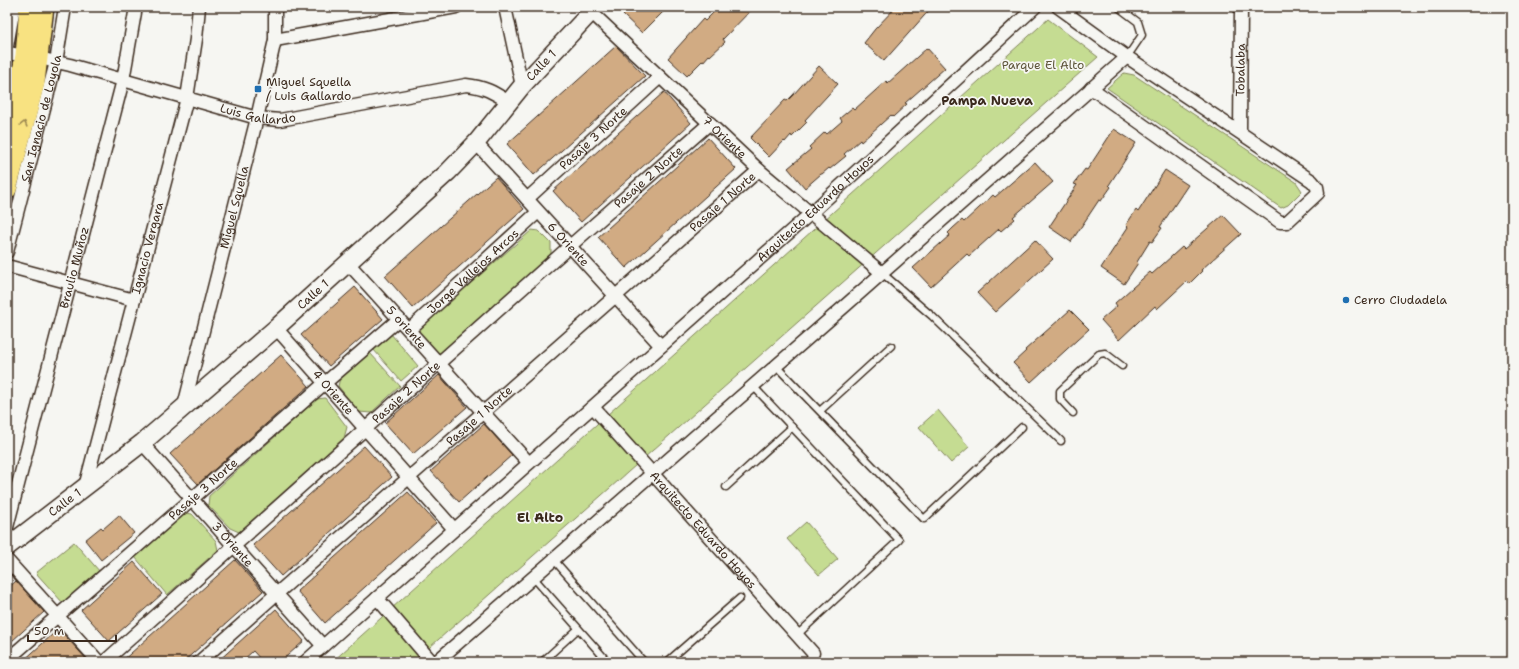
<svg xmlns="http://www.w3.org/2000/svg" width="1519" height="669" font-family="'Shantell Sans',sans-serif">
	<rect width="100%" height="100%" fill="#f6f6f2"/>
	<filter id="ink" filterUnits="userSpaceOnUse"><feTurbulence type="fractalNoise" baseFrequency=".025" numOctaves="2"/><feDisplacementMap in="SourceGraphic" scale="8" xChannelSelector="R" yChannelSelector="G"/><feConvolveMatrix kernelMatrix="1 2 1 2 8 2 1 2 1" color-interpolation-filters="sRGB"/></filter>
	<g filter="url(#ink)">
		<!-- green -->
		<g fill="#c5dc92" stroke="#808358">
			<polygon points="1048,19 1098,57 413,662 332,662"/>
			<polygon points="1124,73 1134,75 1296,182 1302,191 1288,205 1281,208 1107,88"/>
			<polygon points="532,230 539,231 551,243 551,254 442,353 435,354 418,336 419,328"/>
			<polygon points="391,334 418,366 401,381 373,349"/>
			<polygon points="370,353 400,386 371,413 359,412 338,386 340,378"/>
			<polygon points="325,398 347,427 344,438 239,532 230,528 208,505 209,496 317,399"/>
			<polygon points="938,410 969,447 951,463 919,427"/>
			<polygon points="186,513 192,514 216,541 218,550 167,595 135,557"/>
			<polygon points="806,522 838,559 819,575 787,539"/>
			<polygon points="74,542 100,572 63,603 36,573"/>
		</g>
		<!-- building -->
		<g fill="#d1ab83" stroke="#3b2a1e">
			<polygon points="630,7 668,7 642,33 623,15"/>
			<polygon points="719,7 754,7 723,39 725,42 710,56 709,55 703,62 702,61 687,76 668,58 703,19 705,21"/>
			<polygon points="896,7 932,7 884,61 864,43 875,29"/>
			<polygon points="616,46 645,76 534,175 507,144"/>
			<polygon points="927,48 945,68 905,103 907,104 893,117 891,115 861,142 860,140 844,154 846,156 830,169 829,168 822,174 821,174 805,188 788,168 811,149 809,147 825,132 827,134 842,121 840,118 852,108 854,110 886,81 888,83"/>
			<polygon points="819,66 838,84 805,120 807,122 792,137 791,135 785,142 784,141 769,157 750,138 771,116 770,116 785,100 787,101 793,95"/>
			<polygon points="664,92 691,123 581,222 553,191"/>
			<polygon points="1114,129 1136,143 1109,185 1111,187 1101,201 1099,200 1071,242 1049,227 1077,185 1074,184 1085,169 1087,170"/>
			<polygon points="708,138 736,169 626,268 598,237"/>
			<polygon points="1035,162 1053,182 1013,217 1015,219 1001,231 999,229 969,256 967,254 931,287 913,268 950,235 948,233 953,228 962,220 964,222 993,195 995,197"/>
			<polygon points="1165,170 1188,185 1160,227 1162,228 1152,242 1150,241 1137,262 1138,263 1124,284 1101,268 1128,227 1126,225 1136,210 1138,212"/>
			<polygon points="496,177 524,209 413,308 385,276"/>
			<polygon points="1223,215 1241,234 1201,270 1202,271 1189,284 1187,281 1157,309 1155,306 1119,340 1101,320 1117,306 1115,303 1150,272 1152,274 1182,247 1184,249"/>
			<polygon points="1035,240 1053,259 995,312 977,293"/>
			<polygon points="355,287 383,319 329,366 301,335"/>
			<polygon points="1070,310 1089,329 1031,382 1013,363 1026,351 1025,350"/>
			<polygon points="281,355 309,386 198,484 170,454"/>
			<polygon points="439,375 467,407 413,454 385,423"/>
			<polygon points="484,424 512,455 459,502 431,471"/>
			<polygon points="364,446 392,477 281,576 253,545"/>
			<polygon points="408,492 436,523 325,623 297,591"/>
			<polygon points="119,515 134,533 101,560 85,540 101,527 103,529"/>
			<polygon points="235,560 263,591 237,614 183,662 121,662"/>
			<polygon points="134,562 162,594 109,641 81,610"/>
			<polygon points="16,581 44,612 12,641 7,636 7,589"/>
			<polygon points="276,609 304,641 280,662 263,662 253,651 241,662 217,662"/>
			<polygon points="59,629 89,662 22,662 53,634"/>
		</g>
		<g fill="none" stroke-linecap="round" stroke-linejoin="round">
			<!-- lane casing -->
			<g stroke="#3b2a1e" stroke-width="9">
				<g id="lane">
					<polyline points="1118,7 1138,22 1142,35 1127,57"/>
					<polyline points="882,273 932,316 1061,441"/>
					<polyline points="776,366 924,519 1022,427"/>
					<polyline points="753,386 899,540 797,635"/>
					<polyline points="821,410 891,346"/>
					<polyline points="1073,413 1060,399 1060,391 1099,354 1105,353 1122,366"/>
					<polyline points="726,487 792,427"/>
					<polyline points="554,560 644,662"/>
					<polyline points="533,577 608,662"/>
					<polyline points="542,662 578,629"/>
					<polyline points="667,662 740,598"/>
				</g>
			</g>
			<!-- street casing -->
			<g stroke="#3b2a1e" stroke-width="15">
				<g id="street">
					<polyline points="505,7 522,86"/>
					<path id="s1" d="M596,7L591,12L759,170L882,273"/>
					<polyline points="1058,7 1127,57 1312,181 1317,187 1318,193 1287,222 1280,222 1091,88"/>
					<polyline points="275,40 456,7"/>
					<polyline points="7,46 14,7"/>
					<path id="s2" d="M7,53L39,58L70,65L257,118L280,120L466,85C485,87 493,92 509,102"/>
					<path id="s3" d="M1240,132L1241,7"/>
					<path id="s4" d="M476,143L661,346"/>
					<path id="s5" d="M527,199L660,77"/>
					<path id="s6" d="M7,252L56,62L65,7"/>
					<path id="s7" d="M348,263L529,463"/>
					<polyline points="7,266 134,300"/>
					<path id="s8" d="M276,328L454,529"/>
					<path id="s9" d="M409,330L538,212"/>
					<path id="s10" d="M184,406L257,118L275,40V7"/>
					<path id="s11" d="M593,407L813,653"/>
					<path id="s12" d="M142,443L323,646"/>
					<path id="s13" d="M85,487L187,98L196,39L199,7"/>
					<path id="s14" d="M7,527L123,80L136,7"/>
					<polyline points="7,560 99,662"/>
					<polyline points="377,598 432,662"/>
					<path id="s15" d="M7,660L325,383L399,319"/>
					<path id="s16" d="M104,662L570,246L710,123"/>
					<path id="s17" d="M199,662L759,170"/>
					<path id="s18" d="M305,662L810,214L1035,7"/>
					<polyline points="436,662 846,305 1127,57"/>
				</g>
			</g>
			<!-- secondary casing -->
			<g stroke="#3b2a1e" stroke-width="20">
				<g id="secondary">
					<path id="s19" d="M7,547L142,443L276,328L448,172L476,143L522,86L591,12L588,7"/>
				</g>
			</g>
			<!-- primary casing -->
			<g stroke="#3b2a1e" stroke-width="22">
				<g id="primary">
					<polyline points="7,129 20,80 25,56 29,7"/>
					<polyline points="7,189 35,82 44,7"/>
				</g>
			</g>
			<!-- lane -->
			<use href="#lane" stroke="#f6f6f2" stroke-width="6"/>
			<!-- street -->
			<use href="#street" stroke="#f6f6f2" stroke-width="12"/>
			<!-- secondary -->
			<use href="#secondary" stroke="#f6f6f2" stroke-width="17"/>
			<!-- primary -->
			<use href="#primary" stroke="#f8e281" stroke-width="19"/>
		</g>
		<!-- one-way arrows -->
		<defs><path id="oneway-chevron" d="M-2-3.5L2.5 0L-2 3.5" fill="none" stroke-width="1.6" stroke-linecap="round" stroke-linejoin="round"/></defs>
		<use stroke="#9a8650" href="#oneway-chevron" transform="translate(24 124) rotate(-75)"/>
	</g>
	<!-- markers -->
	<g fill="#1f6fb2" stroke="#f6f6f2" stroke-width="1.5">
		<rect x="254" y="85" width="8" height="8" rx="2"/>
		<circle cx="1346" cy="300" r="4"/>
	</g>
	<g text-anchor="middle" stroke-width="3.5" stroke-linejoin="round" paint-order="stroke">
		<!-- park labels -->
		<g font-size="12" fill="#5e563b" stroke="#f6f6f2">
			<text x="1043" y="69">Parque El Alto</text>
		</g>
		<!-- street labels -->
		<g font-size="12" fill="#3b2a1e" stroke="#f6f6f2">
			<text dy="4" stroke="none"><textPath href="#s19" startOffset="721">Calle 1</textPath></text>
			<text dy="4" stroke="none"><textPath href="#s3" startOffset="62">Tobalaba</textPath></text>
			<text dy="4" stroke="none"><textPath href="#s2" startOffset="259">Luis Gallardo</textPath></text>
			<text dy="4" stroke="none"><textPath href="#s6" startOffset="138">San Ignacio de Loyola</textPath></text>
			<text dy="4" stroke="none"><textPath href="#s5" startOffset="90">Pasaje 3 Norte</textPath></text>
			<text dy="4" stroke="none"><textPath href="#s1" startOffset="190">7 Oriente</textPath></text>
			<text dy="4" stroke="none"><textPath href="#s16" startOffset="729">Pasaje 2 Norte</textPath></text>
			<text dy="4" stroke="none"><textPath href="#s17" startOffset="697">Pasaje 1 Norte</textPath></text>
			<text dy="4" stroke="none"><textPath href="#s10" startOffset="205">Miguel Squella</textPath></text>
			<text dy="4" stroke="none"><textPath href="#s18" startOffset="683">Arquitecto Eduardo Hoyos</textPath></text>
			<text dy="4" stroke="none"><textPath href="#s4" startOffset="137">6 Oriente</textPath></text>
			<text dy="4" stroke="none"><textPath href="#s13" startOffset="247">Ignacio Vergara</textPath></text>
			<text dy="4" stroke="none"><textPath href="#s14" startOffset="268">Braulio Muñoz</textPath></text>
			<text dy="4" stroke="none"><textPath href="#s9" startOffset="87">Jorge Vallejos Arcos</textPath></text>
			<text dy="4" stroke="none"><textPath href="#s19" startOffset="397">Calle 1</textPath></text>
			<text dy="4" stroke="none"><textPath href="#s7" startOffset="87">5 oriente</textPath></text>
			<text dy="4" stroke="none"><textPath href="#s8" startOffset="86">4 Oriente</textPath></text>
			<text dy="4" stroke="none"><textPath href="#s16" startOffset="405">Pasaje 2 Norte</textPath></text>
			<text dy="4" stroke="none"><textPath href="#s17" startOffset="373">Pasaje 1 Norte</textPath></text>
			<text dy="4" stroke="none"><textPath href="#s15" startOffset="260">Pasaje 3 Norte</textPath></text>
			<text dy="4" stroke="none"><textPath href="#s19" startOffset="73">Calle 1</textPath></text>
			<text dy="4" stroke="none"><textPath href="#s11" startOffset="165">Arquitecto Eduardo Hoyos</textPath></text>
			<text dy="4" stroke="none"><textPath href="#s12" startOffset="136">3 Oriente</textPath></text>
		</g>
		<!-- poi labels -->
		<g font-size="12" fill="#3b2a1e" stroke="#f6f6f2" text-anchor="start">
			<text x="266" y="86">Miguel Squella<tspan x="266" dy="14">/ Luis Gallardo</tspan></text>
			<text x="1354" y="304">Cerro Ciudadela</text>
		</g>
		<!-- neighbourhood labels -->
		<g font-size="13" font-weight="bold" fill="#3b2a1e" stroke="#f6f6f2">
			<text x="987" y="105">Pampa Nueva</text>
			<text x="540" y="522">El Alto</text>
		</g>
	</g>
	<!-- margin -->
	<rect width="1519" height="669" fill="none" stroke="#f6f6f2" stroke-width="24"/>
	<rect x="12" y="12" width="1495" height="645" fill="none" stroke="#3b2a1e" stroke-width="1.5" filter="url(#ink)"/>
	<!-- scale -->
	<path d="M28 635v6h88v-6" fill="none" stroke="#3b2a1e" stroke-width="2"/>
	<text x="34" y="635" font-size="12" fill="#3b2a1e" stroke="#f6f6f2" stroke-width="3" paint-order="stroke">50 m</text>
</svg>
